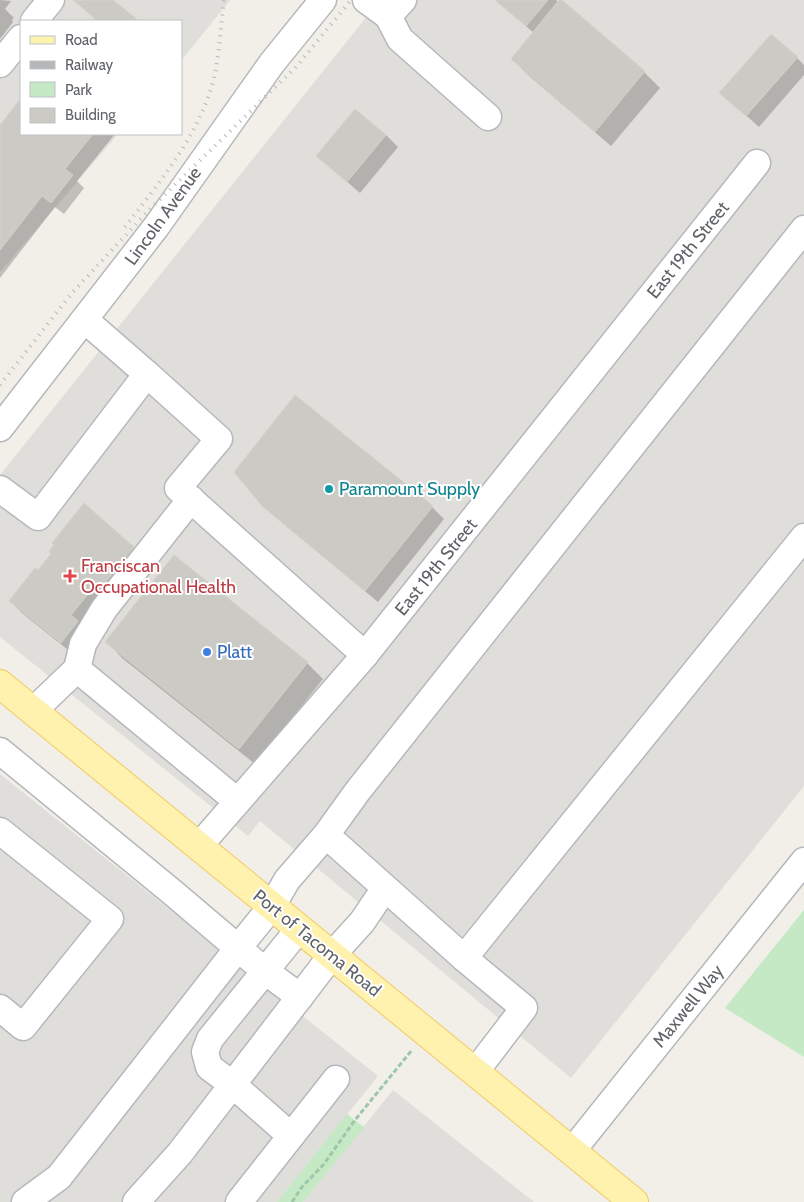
<svg xmlns="http://www.w3.org/2000/svg" width="804" height="1202" font-family="Cabin,sans-serif">
	<rect width="100%" height="100%" fill="#f1efe8"/>
	<!-- industrial -->
	<g fill="#e0deda">
		<polygon points="0,0 230,0 181,61 181,21 21,21 21,134 118,134 0,272"/>
		<polygon points="380,0 804,0 804,786 571,1078 260,821 248,836 0,637 0,475"/>
		<polygon points="0,774 378,1076 277,1202 0,1202"/>
		<polygon points="393,1090 534,1202 303,1202"/>
	</g>
	<!-- green -->
	<g fill="#c5e8c5">
		<polygon points="804,910 804,1057 725,1008"/>
		<polygon points="347,1114 364,1127 303,1202 277,1202"/>
	</g>
	<!-- shadow -->
	<g fill="#0003">
		<polygon points="0,0 11,1 5,9 14,18 12,20 13,22 0,39"/>
		<polygon points="75,0 111,0 137,21 97,21"/>
		<polygon points="495,0 556,0 644,72 660,88 611,146 528,75 512,59 534,33"/>
		<polygon points="797,58 804,65 804,75 759,127 721,93"/>
		<polygon points="21,100 21,134 115,134 77,181 84,188 64,214 55,207 0,278 0,127"/>
		<polygon points="386,135 398,147 360,193 317,156"/>
		<polygon points="295,397 432,507 444,519 378,602 275,517 263,505"/>
		<polygon points="84,505 145,560 73,654 22,613 10,601 38,572 53,554"/>
		<polygon points="107,642 307,663 323,679 255,764 122,658"/>
	</g>
	<!-- building -->
	<g fill="#cccac5" stroke="#d6d1c6">
		<polygon points="73,0 113,0 139,21 98,21"/>
		<polygon points="495,0 548,0 526,26"/>
		<polygon points="559,0 562,0 645,71 595,132 511,59"/>
		<polygon points="771,34 798,57 746,116 719,93"/>
		<polygon points="21,98 21,134 93,134 65,169 73,175 51,203 42,196 0,250 0,125"/>
		<polygon points="355,109 386,135 347,182 316,156"/>
		<polygon points="295,395 433,506 365,591 262,506 234,472"/>
		<polygon points="84,503 134,547 105,583 104,582 98,589 94,587 71,615 78,621 61,643 9,601 35,568 38,570 51,554 49,551 54,545 52,543"/>
		<polygon points="174,555 308,662 239,749 105,642"/>
	</g>
	<g fill="none" stroke-linecap="round" stroke-linejoin="round">
		<!-- minor casing -->
		<g stroke="#b5b8bc" stroke-width="29">
			<g id="minor">
				<polyline points="366,0 388,16 403,0"/>
				<polyline points="388,16 400,39 488,117"/>
				<polyline points="34,21 51,0"/>
				<polyline points="0,64 21,38"/>
				<polyline points="85,320 147,374"/>
				<polyline points="0,428 156,227 272,63 323,0"/>
				<polyline points="0,489 38,517 147,374 219,439 178,488 365,655"/>
				<polyline points="77,669 237,801"/>
				<polyline points="33,711 77,669 83,644 104,609 191,499"/>
				<polyline points="0,751 172,892 265,971 300,997"/>
				<polyline points="0,831 110,919 23,1027 0,1008"/>
				<polyline points="326,835 357,792 804,229"/>
				<polyline points="199,846 365,655 757,163"/>
				<polyline points="464,958 804,537"/>
				<polyline points="291,1136 232,1084 209,1067 205,1052 210,1039 299,929"/>
				<polyline points="572,1151 804,861"/>
				<polyline points="25,1202 59,1177 238,948 272,906 287,880 326,835 464,958 524,1008 475,1072"/>
				<polyline points="136,1202 180,1153 332,955 362,922 385,888"/>
				<polyline points="239,1202 336,1079"/>
			</g>
		</g>
		<!-- major casing -->
		<g stroke="#f2c960" stroke-width="30">
			<polyline id="major" points="0,684 634,1202"/>
		</g>
		<!-- path -->
		<polyline stroke="#9cc7a9" stroke-width="3" stroke-dasharray="5 2.5" stroke-linecap="butt" points="292,1202 302,1187 324,1164 355,1120 412,1050"/>
		<!-- minor -->
		<use href="#minor" stroke="#fff" stroke-width="26"/>
		<!-- major -->
		<use href="#major" stroke="#fff2af" stroke-width="28"/>
		<!-- rail -->
		<g stroke="#b6b7b8" stroke-width="4" stroke-dasharray="1 6" stroke-linecap="butt">
			<path d="M125,227C162,179 204,129 216,69C220,46 221,23 224,0"/>
			<polyline points="0,385 72,293 150,209 297,66 351,0"/>
		</g>
	</g>
	<!-- markers -->
	<circle fill="#0f9aa8" stroke="#fff" stroke-width="2" cx="329" cy="489" r="5"/>
	<path fill="#e0444e" stroke="#fff" stroke-width="2" d="M67.5 568.5h5v5h5v5h-5v5h-5v-5h-5v-5h5z"/>
	<circle fill="#3f7fe0" stroke="#fff" stroke-width="2" cx="207" cy="652" r="5"/>
	<g text-anchor="middle" stroke-width="4" stroke-linejoin="round" paint-order="stroke">
		<!-- street labels -->
		<g font-size="18" fill="#5f6368" stroke="#fff">
			<text transform="translate(163 216) rotate(-54)" y="6">Lincoln Avenue</text>
			<text transform="translate(688 250) rotate(-51)" y="6">East 19th Street</text>
			<text transform="translate(436 567) rotate(-51)" y="6">East 19th Street</text>
			<text transform="translate(317 943) rotate(39)" y="6">Port of Tacoma Road</text>
			<text transform="translate(688 1006) rotate(-51)" y="6">Maxwell Way</text>
		</g>
		<!-- culture labels -->
		<g font-size="18" fill="#0d838f" stroke="#fff" text-anchor="start">
			<text x="339" y="495">Paramount Supply</text>
		</g>
		<!-- health labels -->
		<g font-size="18" fill="#be3a42" stroke="#fff" text-anchor="start">
			<text x="81" y="572">Franciscan<tspan x="81" dy="21">Occupational Health</tspan></text>
		</g>
		<!-- shop labels -->
		<g font-size="18" fill="#366cbe" stroke="#fff" text-anchor="start">
			<text x="217" y="658">Platt</text>
		</g>
	</g>
	<!-- legend -->
	<rect x="20" y="20" width="162" height="115" fill="#ffffff" stroke="#bfc1c3"/>
	<rect x="30" y="36" width="25" height="8" fill="#fff2af" stroke="#bfc1c3"/>
	<text x="65" y="45" font-size="15" fill="#5f6368">Road</text>
	<rect x="30" y="61" width="25" height="8" fill="#b6b7b8" stroke="#bfc1c3"/>
	<text x="65" y="70" font-size="15" fill="#5f6368">Railway</text>
	<rect x="30" y="82" width="25" height="15" fill="#c5e8c5" stroke="#bfc1c3"/>
	<text x="65" y="95" font-size="15" fill="#5f6368">Park</text>
	<rect x="30" y="108" width="25" height="15" fill="#cccac5" stroke="#bfc1c3"/>
	<text x="65" y="120" font-size="15" fill="#5f6368">Building</text>
</svg>
